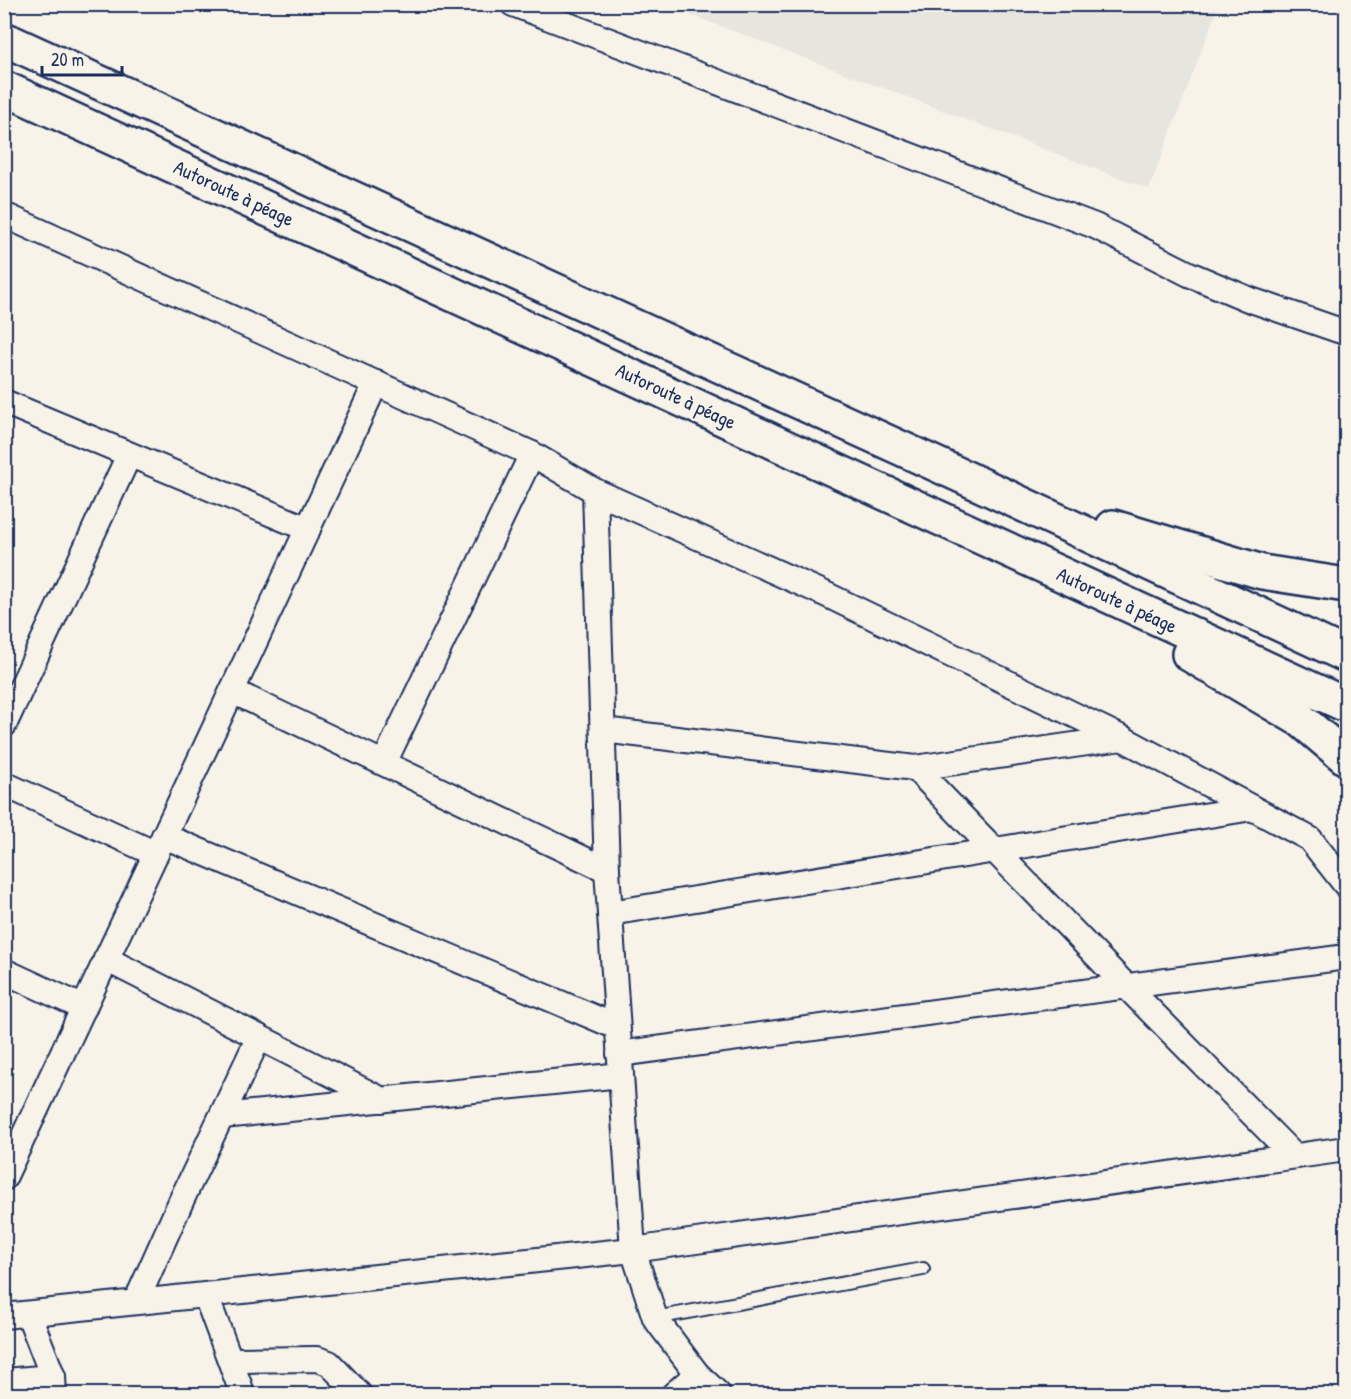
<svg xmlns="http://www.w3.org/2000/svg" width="1351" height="1399" font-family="'Patrick Hand',sans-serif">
	<rect width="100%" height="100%" fill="#f7f3e8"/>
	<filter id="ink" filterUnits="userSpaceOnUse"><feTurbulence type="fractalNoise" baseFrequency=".0167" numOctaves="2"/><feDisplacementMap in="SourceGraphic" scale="12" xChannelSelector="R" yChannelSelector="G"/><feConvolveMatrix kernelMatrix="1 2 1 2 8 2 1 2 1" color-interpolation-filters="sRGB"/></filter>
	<g filter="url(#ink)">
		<!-- built -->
		<polygon fill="#e6e5de" points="665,5 1219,5 1149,189"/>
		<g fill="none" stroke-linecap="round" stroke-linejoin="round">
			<!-- lane casing -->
			<g stroke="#1b2f5e" stroke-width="16">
				<polyline id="lane" points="655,1318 923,1269"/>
			</g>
			<!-- street casing -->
			<g stroke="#1b2f5e" stroke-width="28">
				<g id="street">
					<polyline points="513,4 1095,226 1189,274 1248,299 1338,330 1346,331"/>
					<polyline points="4,215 532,454 595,491 607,870 633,1250 655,1318 697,1374 718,1394"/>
					<polyline points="4,402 308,529"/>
					<polyline points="595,491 823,593 1122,738 1310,839 1346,885"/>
					<polyline points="232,691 607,870"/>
					<polyline points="4,725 129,455"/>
					<polyline points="603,730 915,768 1122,738"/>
					<polyline points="384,763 532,454"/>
					<polyline points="915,768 1126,986 1294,1156"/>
					<polyline points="4,784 156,854"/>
					<polyline points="164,836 617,1027"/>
					<polyline points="610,913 1252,808"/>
					<polyline points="106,959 382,1100"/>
					<polyline points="4,971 84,1008"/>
					<polyline points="619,1054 1346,957"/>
					<polyline points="223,1116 621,1075"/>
					<polyline points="4,1178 376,383"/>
					<polyline points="206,1296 240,1387 238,1394"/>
					<polyline points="136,1302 182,1199 259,1037"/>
					<polyline points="29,1315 53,1377 54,1394"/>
					<polyline points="4,1316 633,1250 1346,1149"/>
					<polyline points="231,1360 317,1359 329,1363 359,1394"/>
					<polyline points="4,1381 53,1377"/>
					<polyline points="674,1394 697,1374"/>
				</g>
			</g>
			<!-- highway casing -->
			<g stroke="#1b2f5e" stroke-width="38">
				<g id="highway">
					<polyline points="4,39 975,482 1346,655"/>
					<polyline points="4,88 1346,705"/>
					<polyline points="1113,527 1262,572 1346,585"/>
					<polyline points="1189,654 1301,720 1346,758"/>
				</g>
			</g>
			<!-- lane -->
			<use href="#lane" stroke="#f7f3e8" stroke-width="12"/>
			<!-- street -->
			<use href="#street" stroke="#f7f3e8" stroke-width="24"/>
			<!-- highway -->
			<use href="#highway" stroke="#f7f3e8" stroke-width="33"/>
		</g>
	</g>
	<g text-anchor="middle" stroke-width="4.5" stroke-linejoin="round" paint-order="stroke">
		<!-- street labels -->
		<g font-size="20" fill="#1b2f5e" stroke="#f7f3e8">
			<text transform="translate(234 193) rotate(25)" y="7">Autoroute à péage</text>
			<text transform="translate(676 396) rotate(25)" y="7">Autoroute à péage</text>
			<text transform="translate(1117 600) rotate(25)" y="7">Autoroute à péage</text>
		</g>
	</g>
	<!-- margin -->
	<rect width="1351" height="1399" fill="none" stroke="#f7f3e8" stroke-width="24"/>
	<rect x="12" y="12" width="1327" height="1375" fill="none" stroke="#1b2f5e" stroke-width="2" filter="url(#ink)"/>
	<!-- scale -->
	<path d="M42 66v9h80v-9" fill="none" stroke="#1b2f5e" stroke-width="3"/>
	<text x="51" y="66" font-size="18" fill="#1b2f5e" stroke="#f7f3e8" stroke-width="4.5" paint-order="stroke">20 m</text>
</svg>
